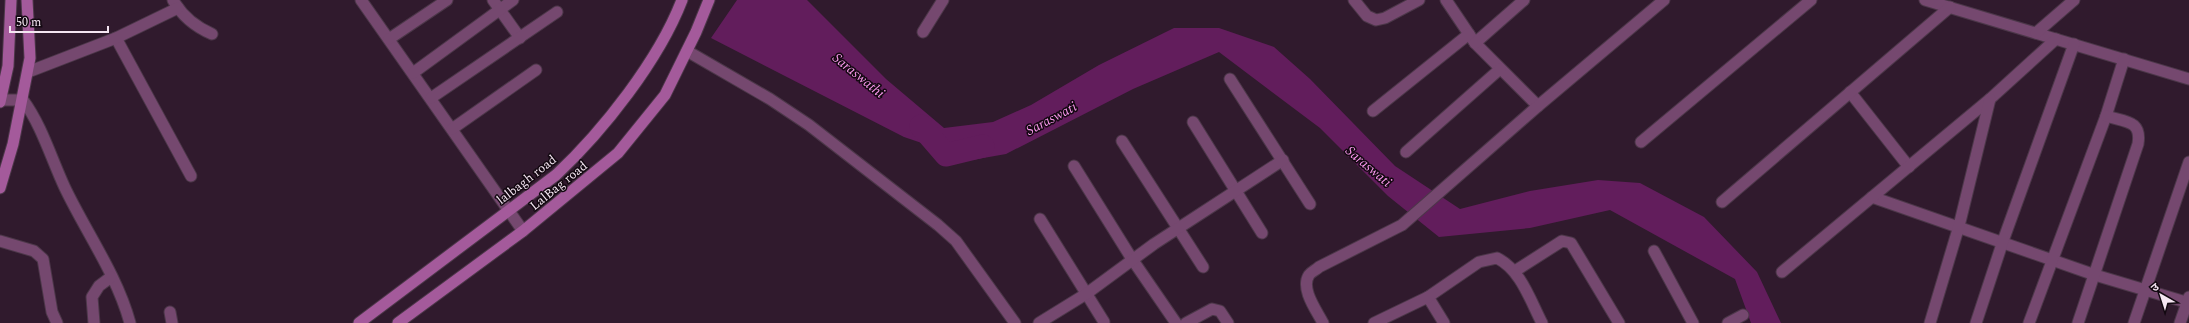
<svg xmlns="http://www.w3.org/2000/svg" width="2189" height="323" font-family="Spectral,'Noto Sans Devanagari',serif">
	<rect width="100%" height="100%" fill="#301a2d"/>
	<!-- water -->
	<polygon fill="#621d5c" points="737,0 807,0 886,79 944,128 993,122 1031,105 1099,65 1174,28 1219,28 1274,47 1310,79 1395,166 1460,209 1530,191 1598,180 1640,183 1704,217 1757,272 1781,323 1751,323 1735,279 1610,210 1530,228 1439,237 1388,196 1320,128 1219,52 1133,89 1006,154 972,160 904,137 711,38"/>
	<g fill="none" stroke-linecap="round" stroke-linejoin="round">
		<!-- river -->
		<polyline stroke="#621d5c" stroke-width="23" points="921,126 946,155 983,146"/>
		<!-- minor casing -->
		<g stroke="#4c3749" stroke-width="13">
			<g id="minor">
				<path d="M173,0C182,16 196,27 212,34"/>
				<polyline points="361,0 523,231"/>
				<polyline points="493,0 520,38"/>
				<polyline points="1354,0 1367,16 1376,20 1385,18 1419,0"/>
				<polyline points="1446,0 1475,43 1538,106"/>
				<polyline points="1925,0 2189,79"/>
				<polyline points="923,32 943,0"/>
				<polyline points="2036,33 2074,0"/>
				<polyline points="116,38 191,176"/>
				<polyline points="389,39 447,0"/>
				<polyline points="1475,43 1524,0"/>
				<polyline points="687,51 770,99 809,125 938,225 956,241 1015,323"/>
				<polyline points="28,72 116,38 178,8"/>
				<polyline points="413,73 513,0"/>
				<polyline points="1230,79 1310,204"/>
				<polyline points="1850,92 1909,167"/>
				<polyline points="431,98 557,12"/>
				<path d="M0,100H23C42,126 51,158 65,188C86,232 117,275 130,323"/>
				<polyline points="1373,111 1469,34"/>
				<polyline points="1193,122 1262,233"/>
				<polyline points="452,129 536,70"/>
				<polyline points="1122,141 1203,267"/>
				<polyline points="1641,142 1811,0"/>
				<polyline points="1406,152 1500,69"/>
				<polyline points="1074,166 1132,259 1176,323"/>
				<polyline points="1872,197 2095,275 2189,303"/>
				<polyline points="1722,202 1950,7"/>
				<polyline points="1040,219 1104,322"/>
				<polyline points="0,241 34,251 43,259 52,312 57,323"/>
				<polyline points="1654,251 1693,323"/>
				<polyline points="1515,271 1562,241 1571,243 1619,323"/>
				<polyline points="1782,272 1990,99 2056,39"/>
				<polyline points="1428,297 1444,323"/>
				<polyline points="170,312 172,323"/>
				<polyline points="94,323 92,297 99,286 111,277"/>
				<polyline points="1039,323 1086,294 1154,244 1283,160"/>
				<polyline points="1186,323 1212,309 1220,311 1228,323"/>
				<path d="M1323,323C1317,311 1300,289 1309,275C1311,272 1316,270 1319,267L1402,225L1538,106L1664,0"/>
				<path d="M1374,323L1428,297L1479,262L1497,258C1521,270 1530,300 1542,323"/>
				<polyline points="1728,323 1743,315"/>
				<polyline points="1930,323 1959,226 1990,99"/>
				<polyline points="1976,323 2003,241 2074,44"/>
				<polyline points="2029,323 2106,116 2124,59"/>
				<path d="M2078,323L2138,144C2142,120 2125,122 2106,116"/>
				<polyline points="2134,323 2189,162"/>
				<polyline points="2180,323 2189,297"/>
			</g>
		</g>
		<!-- secondary casing -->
		<g stroke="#4c3749" stroke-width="13">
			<g id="secondary">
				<polyline points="0,102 8,66 11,0"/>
				<polyline points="0,188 13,144 30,58 27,0"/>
				<path d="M359,323L556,175C603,131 659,60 682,0"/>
				<polyline points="398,323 523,231 618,153 665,95 696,32 709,0"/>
			</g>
		</g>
		<!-- minor -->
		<use href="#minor" stroke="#75486f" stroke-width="11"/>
		<!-- secondary -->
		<use href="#secondary" stroke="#a45a9b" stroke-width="11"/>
	</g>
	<g text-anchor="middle" stroke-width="3" stroke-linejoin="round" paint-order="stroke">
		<!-- street labels -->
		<g font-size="13" fill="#f5e6f2" stroke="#120810">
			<text transform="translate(526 179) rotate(-38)" y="5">lalbagh road</text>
			<text transform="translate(558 185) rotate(-39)" y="5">LalBag road</text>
		</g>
		<!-- water labels -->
		<g font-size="14" font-style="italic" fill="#f896eb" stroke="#120810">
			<text transform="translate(859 75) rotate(39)" y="5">Saraswathi</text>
			<text transform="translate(1051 118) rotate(-28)" y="5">Saraswati</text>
			<text transform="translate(1369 166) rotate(40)" y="5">Saraswati</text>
		</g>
	</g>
	<!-- north arrow -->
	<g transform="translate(2161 295) rotate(321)" stroke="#120810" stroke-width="3" paint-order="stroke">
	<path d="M0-3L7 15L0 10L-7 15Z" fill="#f5e6f2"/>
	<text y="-6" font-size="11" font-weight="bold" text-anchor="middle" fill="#f5e6f2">उ</text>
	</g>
	<!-- scale -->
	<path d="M10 26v6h98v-6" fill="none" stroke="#f5e6f2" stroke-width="2"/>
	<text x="16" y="26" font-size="12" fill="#f5e6f2" stroke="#120810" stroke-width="3" paint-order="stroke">50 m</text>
</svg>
